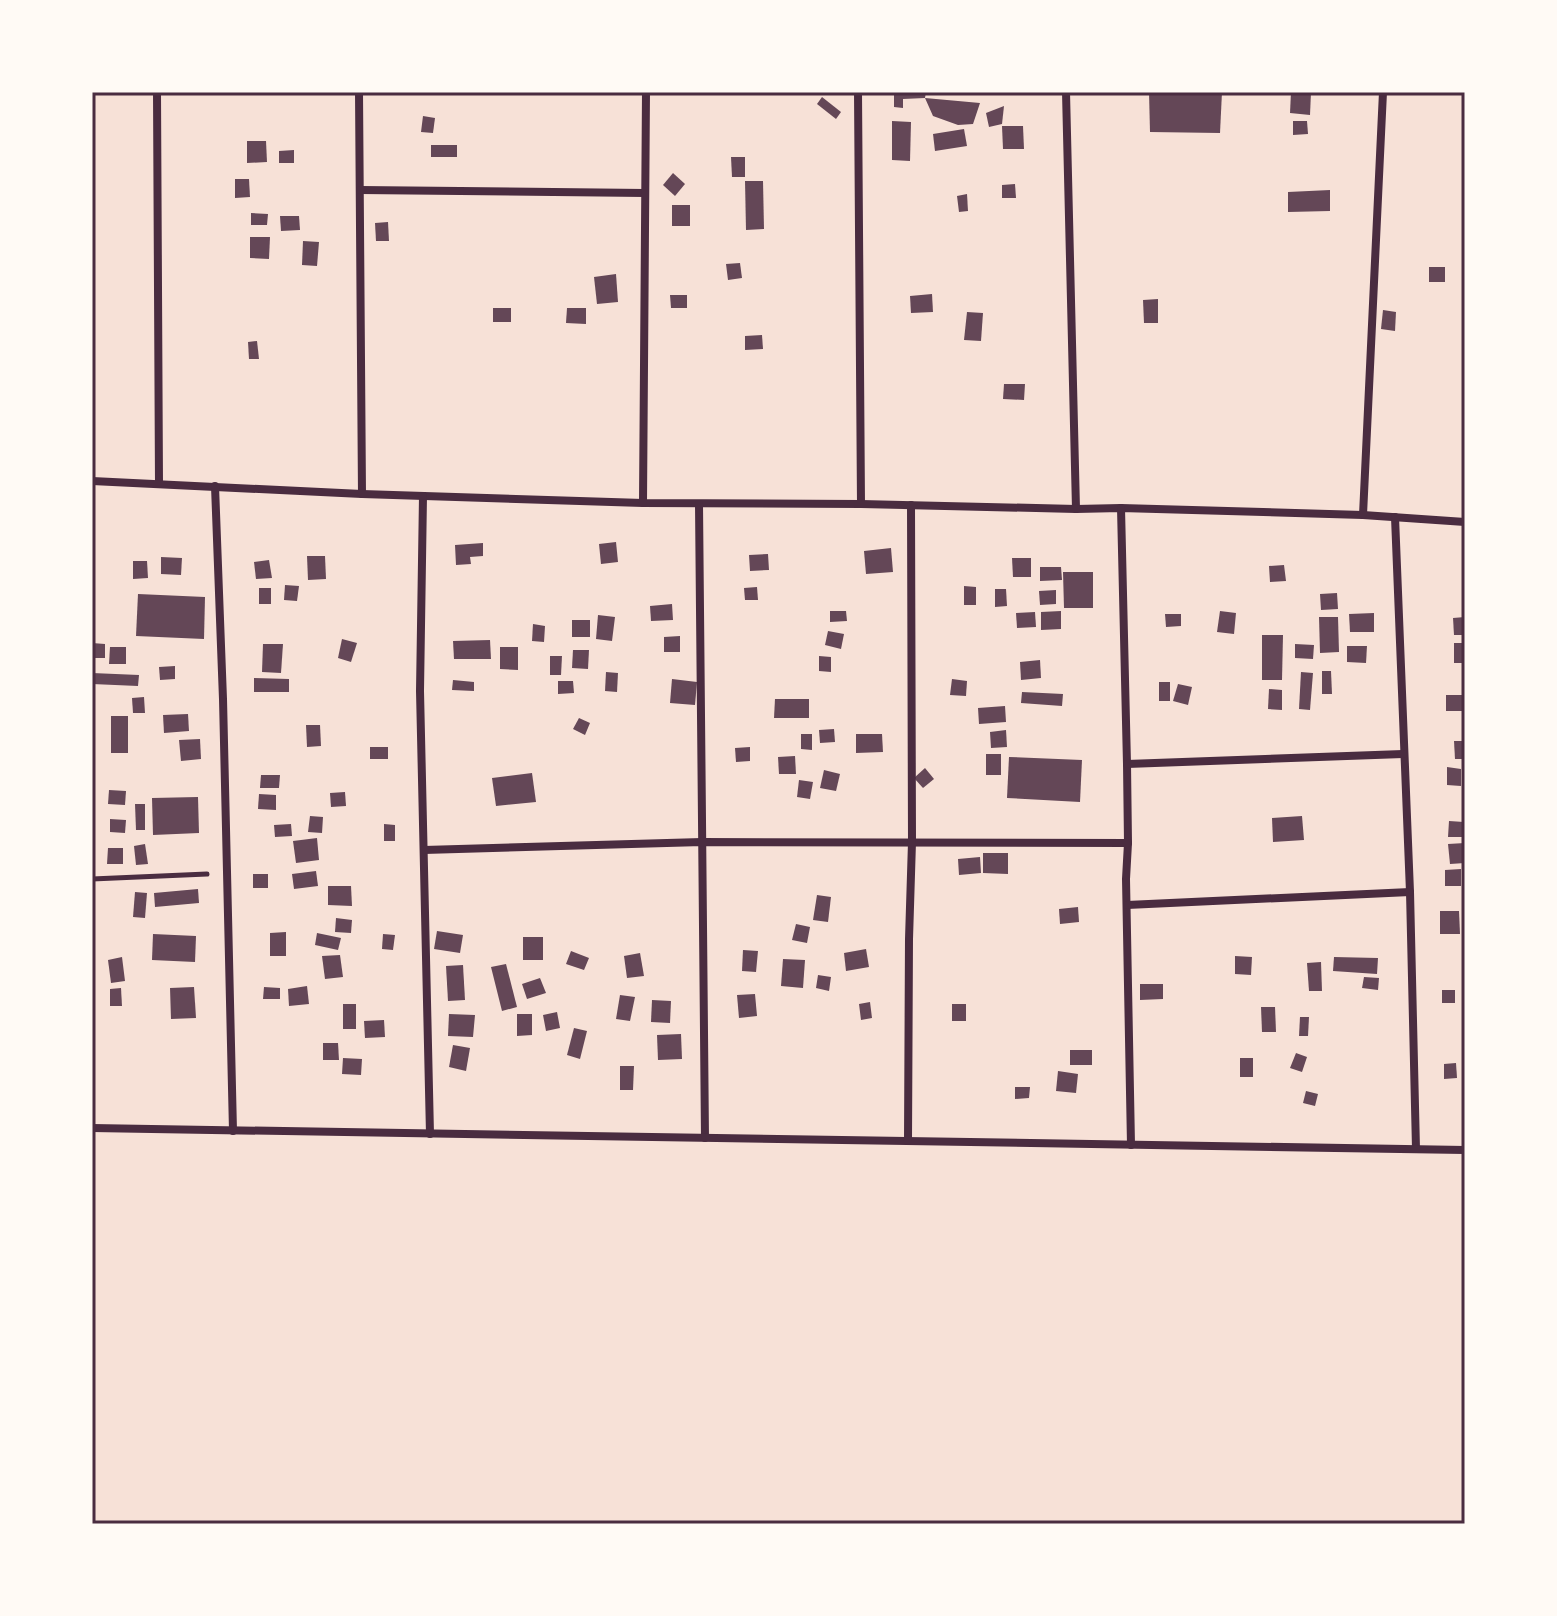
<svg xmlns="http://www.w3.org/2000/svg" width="1557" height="1616" font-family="'Titillium Web',sans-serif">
	<rect width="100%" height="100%" fill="#f7e1d7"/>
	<!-- building -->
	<g fill="#644757">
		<polygon points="894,92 926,92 925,98 980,103 973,124 958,125 933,116 925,98 903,99 903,108 894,107"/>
		<polygon points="1149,92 1222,92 1220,133 1150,132"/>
		<polygon points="1291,92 1311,92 1310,115 1290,113"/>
		<polygon points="822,97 841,112 836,119 817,104"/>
		<polygon points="1004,106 1002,124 989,127 986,113"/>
		<polygon points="423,116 435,118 433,133 421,132"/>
		<polygon points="892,121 911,122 910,161 892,160"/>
		<polygon points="1293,121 1307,121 1308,134 1293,135"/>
		<polygon points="1002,126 1023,126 1024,149 1003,149"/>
		<polygon points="964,129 967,146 935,151 933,134"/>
		<polygon points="247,141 266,141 267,162 247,163"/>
		<rect x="431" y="145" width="26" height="12"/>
		<polygon points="294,150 294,163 279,163 279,151"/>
		<polygon points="731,157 745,157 745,177 732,177"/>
		<polygon points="673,173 685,184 675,196 663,185"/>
		<polygon points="235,179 249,179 250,197 235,198"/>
		<polygon points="745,181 763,181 764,229 746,230"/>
		<polygon points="1015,184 1016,198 1002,198 1002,185"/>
		<polygon points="1330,190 1330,211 1288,212 1288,192"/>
		<polygon points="967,194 968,211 959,212 957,196"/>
		<rect x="672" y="205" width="18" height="21"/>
		<polygon points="251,213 268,214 267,225 251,225"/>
		<polygon points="280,216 299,216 300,230 281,231"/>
		<polygon points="388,222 389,241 376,241 375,223"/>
		<polygon points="250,237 270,237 269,259 250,258"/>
		<polygon points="303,241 319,242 317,266 302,265"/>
		<polygon points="740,263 742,278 728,280 726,264"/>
		<rect x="1429" y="267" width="16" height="15"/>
		<polygon points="616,274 618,302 597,304 594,277"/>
		<polygon points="932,294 933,312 911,313 910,296"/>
		<polygon points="670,295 687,295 687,308 671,308"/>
		<polygon points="1158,299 1158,323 1144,323 1143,300"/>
		<rect x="493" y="308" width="18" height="14"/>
		<polygon points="567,308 586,308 586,324 566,323"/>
		<polygon points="1383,310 1396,312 1395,331 1381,329"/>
		<polygon points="967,312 983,313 981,341 964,340"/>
		<polygon points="762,335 763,349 745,350 745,336"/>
		<polygon points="257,341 259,359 249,359 248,342"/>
		<polygon points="1004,384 1025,384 1024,400 1003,399"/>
		<polygon points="616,542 618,562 601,564 599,544"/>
		<polygon points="483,543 483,556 470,557 471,564 456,565 455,545"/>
		<polygon points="891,548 893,572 866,574 864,551"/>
		<polygon points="768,554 769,570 750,571 749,555"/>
		<polygon points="307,556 325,556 326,579 308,580"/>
		<polygon points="161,557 182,558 181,575 161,574"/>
		<polygon points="1012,558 1031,558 1031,577 1013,577"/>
		<polygon points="269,560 272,578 256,579 254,562"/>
		<polygon points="133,561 147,561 148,578 133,579"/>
		<polygon points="1284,565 1286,581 1270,582 1269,566"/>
		<polygon points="1040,567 1061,567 1062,580 1040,581"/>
		<polygon points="1063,572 1093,572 1093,608 1064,608"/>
		<polygon points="285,585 299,586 297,601 284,600"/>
		<polygon points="964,586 976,587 976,605 964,605"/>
		<polygon points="757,587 758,600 745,600 744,588"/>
		<rect x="259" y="588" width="12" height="16"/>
		<polygon points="995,589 1006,589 1007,606 995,607"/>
		<polygon points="1056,590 1056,604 1040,605 1039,591"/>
		<polygon points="1337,593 1338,609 1321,610 1320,594"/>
		<polygon points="138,594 205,597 204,639 136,636"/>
		<polygon points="672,604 673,620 651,621 650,606"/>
		<polygon points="830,611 846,611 847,621 830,622"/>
		<polygon points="1061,611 1061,629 1041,630 1041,612"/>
		<polygon points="1220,611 1236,613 1234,634 1217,632"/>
		<polygon points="1035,612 1036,627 1017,628 1016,613"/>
		<polygon points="1374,613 1374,632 1350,632 1349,614"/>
		<polygon points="1165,614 1181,614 1181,626 1166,627"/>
		<polygon points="598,615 615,617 612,641 596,639"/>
		<polygon points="1319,617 1338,617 1339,652 1320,653"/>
		<polygon points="1465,617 1465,635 1454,635 1453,618"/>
		<rect x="572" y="620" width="18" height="17"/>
		<polygon points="533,624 545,626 544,642 532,641"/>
		<polygon points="828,631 844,634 841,649 825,645"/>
		<polygon points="1262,635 1283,635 1282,680 1262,680"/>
		<polygon points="680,636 680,652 664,652 664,637"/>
		<polygon points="342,639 357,643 351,662 338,658"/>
		<polygon points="490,640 491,659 454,659 453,641"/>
		<polygon points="92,643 105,644 105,658 92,658"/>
		<rect x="1454" y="643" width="11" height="20"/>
		<polygon points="263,644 283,644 281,673 262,672"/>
		<polygon points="1295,644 1314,645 1313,659 1295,658"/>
		<polygon points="1347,646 1367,646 1366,663 1347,662"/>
		<polygon points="110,647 126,647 126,664 109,664"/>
		<polygon points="500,647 518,647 518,670 500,669"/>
		<polygon points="573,650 589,650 588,669 572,668"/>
		<polygon points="550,656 562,656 561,675 550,675"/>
		<polygon points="819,656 831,657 831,672 819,671"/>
		<polygon points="1040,660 1041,678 1021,680 1020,662"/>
		<polygon points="175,666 175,679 160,680 159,667"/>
		<polygon points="1322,671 1331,671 1332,694 1322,694"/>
		<polygon points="606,672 618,673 617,692 605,691"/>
		<polygon points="1301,672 1313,673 1310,710 1299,709"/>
		<polygon points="92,673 139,675 138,686 92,684"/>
		<polygon points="254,678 289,679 289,692 254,692"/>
		<polygon points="672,679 697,682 695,705 670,703"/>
		<polygon points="952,679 967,681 966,696 950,695"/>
		<polygon points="453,680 474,682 474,691 452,690"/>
		<polygon points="558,681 573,681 574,693 558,694"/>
		<rect x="1159" y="682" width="11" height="19"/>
		<polygon points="1178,684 1192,687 1188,705 1173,701"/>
		<polygon points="1269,689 1282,690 1282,710 1268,709"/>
		<polygon points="1022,692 1063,694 1062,706 1021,703"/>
		<rect x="1446" y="695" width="19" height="16"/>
		<polygon points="144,697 145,713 133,713 132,698"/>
		<polygon points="775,699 809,699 809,718 774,718"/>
		<polygon points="1005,706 1006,722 979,724 978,708"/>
		<polygon points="188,714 189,731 164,733 163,715"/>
		<rect x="111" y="716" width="17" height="37"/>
		<polygon points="579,718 590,723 585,735 573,729"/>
		<polygon points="306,725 320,725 321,746 307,747"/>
		<polygon points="834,729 835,742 820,743 819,730"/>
		<polygon points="1006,730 1007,747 991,748 990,732"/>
		<polygon points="801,734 812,734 812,750 801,749"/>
		<polygon points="856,734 882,734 883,752 856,753"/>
		<polygon points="200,739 201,759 181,761 179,740"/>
		<polygon points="1454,741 1465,741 1465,759 1455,759"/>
		<rect x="370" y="747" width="18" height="12"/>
		<polygon points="750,747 750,761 736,762 735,748"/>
		<rect x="986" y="754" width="15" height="21"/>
		<polygon points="795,756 796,774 779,774 778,757"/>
		<polygon points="1009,757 1082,760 1080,802 1007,798"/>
		<polygon points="1447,767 1461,769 1461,786 1447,785"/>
		<polygon points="925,768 934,779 923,788 914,778"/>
		<polygon points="824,770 840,774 836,791 820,788"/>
		<polygon points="532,773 536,802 496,806 492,778"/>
		<polygon points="261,775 280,775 279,788 260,788"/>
		<polygon points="799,780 813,782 810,799 797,797"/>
		<polygon points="109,790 126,791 125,805 108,804"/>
		<polygon points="345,792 346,806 331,807 330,793"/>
		<polygon points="259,794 276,795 276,810 258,809"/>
		<polygon points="198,797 199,833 153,835 152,798"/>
		<polygon points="135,804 145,804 145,830 136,830"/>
		<polygon points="310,816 323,817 322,833 308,832"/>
		<polygon points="1302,816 1304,840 1273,842 1272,818"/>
		<polygon points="110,819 126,820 125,833 110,832"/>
		<polygon points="1449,821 1464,822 1464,837 1448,837"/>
		<polygon points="291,824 292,836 275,837 274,825"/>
		<polygon points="384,824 395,825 395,841 384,841"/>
		<polygon points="317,838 319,860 296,863 293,841"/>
		<polygon points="1465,843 1465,863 1450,864 1448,844"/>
		<polygon points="145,844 148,864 136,865 134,846"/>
		<polygon points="108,848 123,848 123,864 107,864"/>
		<polygon points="983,853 1008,853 1008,874 983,873"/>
		<polygon points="980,857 981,873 959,875 958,859"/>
		<polygon points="1461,869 1461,886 1445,886 1445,870"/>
		<polygon points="316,871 318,886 294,889 292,874"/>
		<rect x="253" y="874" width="15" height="14"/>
		<polygon points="328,886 351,886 352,906 328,905"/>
		<polygon points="198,889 199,903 155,907 154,893"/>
		<polygon points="135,892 147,893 145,918 133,917"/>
		<polygon points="817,895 831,897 828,922 813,920"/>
		<polygon points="1078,907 1079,922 1060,924 1059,909"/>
		<polygon points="1440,911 1459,911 1460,934 1440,934"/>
		<polygon points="336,918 352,920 351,933 335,932"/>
		<polygon points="796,924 810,927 807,943 792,940"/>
		<polygon points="437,931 463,935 460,953 434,949"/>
		<polygon points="286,932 286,956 270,956 270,933"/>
		<polygon points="317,933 341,938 338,950 315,945"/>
		<polygon points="153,934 196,936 195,962 152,960"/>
		<polygon points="383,934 395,935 393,950 382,949"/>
		<rect x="523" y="937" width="20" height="23"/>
		<polygon points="866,949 869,967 846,971 844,953"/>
		<polygon points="743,950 758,951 756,972 742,971"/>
		<polygon points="571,951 589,958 584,970 566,964"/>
		<polygon points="640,953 644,976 627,978 624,956"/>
		<polygon points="340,955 343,977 325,979 322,956"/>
		<polygon points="1235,956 1252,957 1251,975 1235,974"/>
		<polygon points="122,957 125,981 111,983 108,960"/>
		<polygon points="1334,957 1378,958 1377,974 1333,971"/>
		<polygon points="783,959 805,960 803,988 781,986"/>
		<polygon points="1321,962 1322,991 1309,991 1307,963"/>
		<polygon points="506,964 517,1007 502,1011 491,967"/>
		<polygon points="463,965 465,1000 448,1001 446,966"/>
		<polygon points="818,975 831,977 829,991 816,988"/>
		<polygon points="1364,977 1379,978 1378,990 1362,988"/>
		<polygon points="540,978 546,993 527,999 522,984"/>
		<polygon points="1140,984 1163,984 1163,999 1140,1000"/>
		<polygon points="307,986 309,1004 289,1006 288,989"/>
		<polygon points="194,987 196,1018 171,1019 170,988"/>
		<polygon points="264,987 280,988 280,999 263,999"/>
		<polygon points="121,988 122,1006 110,1006 110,989"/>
		<rect x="1442" y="990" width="13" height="13"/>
		<polygon points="755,994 757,1016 739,1018 737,995"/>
		<polygon points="620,995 635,997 630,1021 616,1019"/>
		<polygon points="652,1000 671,1001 670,1023 651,1022"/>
		<polygon points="870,1002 872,1018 861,1020 859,1004"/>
		<rect x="343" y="1004" width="13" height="25"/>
		<rect x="952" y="1004" width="14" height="17"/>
		<polygon points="1261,1007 1275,1007 1276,1032 1262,1032"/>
		<polygon points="557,1012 560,1028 546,1031 543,1015"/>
		<polygon points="449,1014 475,1015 473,1037 448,1036"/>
		<polygon points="517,1014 532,1014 532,1035 517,1036"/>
		<polygon points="1300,1017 1309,1017 1308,1036 1299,1036"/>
		<polygon points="384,1020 385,1037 365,1038 364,1021"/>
		<polygon points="574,1028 587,1031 580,1059 567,1055"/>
		<polygon points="681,1034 682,1059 658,1060 657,1035"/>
		<polygon points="323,1043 338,1043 339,1060 323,1060"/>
		<polygon points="453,1045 470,1048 466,1071 449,1067"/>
		<rect x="1070" y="1050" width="22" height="15"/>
		<polygon points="1296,1053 1307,1057 1302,1072 1290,1068"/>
		<polygon points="343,1058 362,1059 361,1075 342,1074"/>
		<rect x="1240" y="1058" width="13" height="19"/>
		<polygon points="1456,1063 1457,1078 1444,1079 1444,1064"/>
		<polygon points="620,1066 634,1066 633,1090 620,1090"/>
		<polygon points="1058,1071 1078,1074 1076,1093 1056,1091"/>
		<polygon points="1015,1087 1030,1087 1029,1098 1015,1099"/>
		<polygon points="1306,1091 1318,1094 1315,1106 1303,1103"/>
	</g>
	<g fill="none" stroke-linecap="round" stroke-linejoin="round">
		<!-- path -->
		<polyline stroke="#4a2c40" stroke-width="5" points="92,879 207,874"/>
		<!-- minor -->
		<g stroke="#4a2c40" stroke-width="8">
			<polyline points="157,92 159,484"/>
			<polyline points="359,92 362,494"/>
			<polyline points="858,92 861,504"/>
			<polyline points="1066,92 1076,509"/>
			<polyline points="360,190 645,193"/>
			<polyline points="92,481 362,494 643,503 861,504 1076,509 1121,508 1363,515 1465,522"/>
			<polyline points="215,486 223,699 233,1131"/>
			<polyline points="423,496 420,691 430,1134"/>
			<polyline points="643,503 646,92"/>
			<polyline points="699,504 705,1138"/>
			<polyline points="1121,508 1127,764 1128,843 1126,879 1131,1145"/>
			<polyline points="1363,515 1383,92"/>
			<polyline points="1395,517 1410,892 1416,1149"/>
			<polyline points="1127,764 1403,754"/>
			<polyline points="424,850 702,842 1128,843"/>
			<polyline points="1127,905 1410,892"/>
			<polyline points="92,1128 1465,1150"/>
			<polyline points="908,1141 909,939 912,842 911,505"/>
		</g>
	</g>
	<!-- border -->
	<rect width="1557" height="1616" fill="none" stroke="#fffaf5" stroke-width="188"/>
	<rect x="94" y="94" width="1369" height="1428" fill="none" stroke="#4a2c40" stroke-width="3"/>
</svg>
